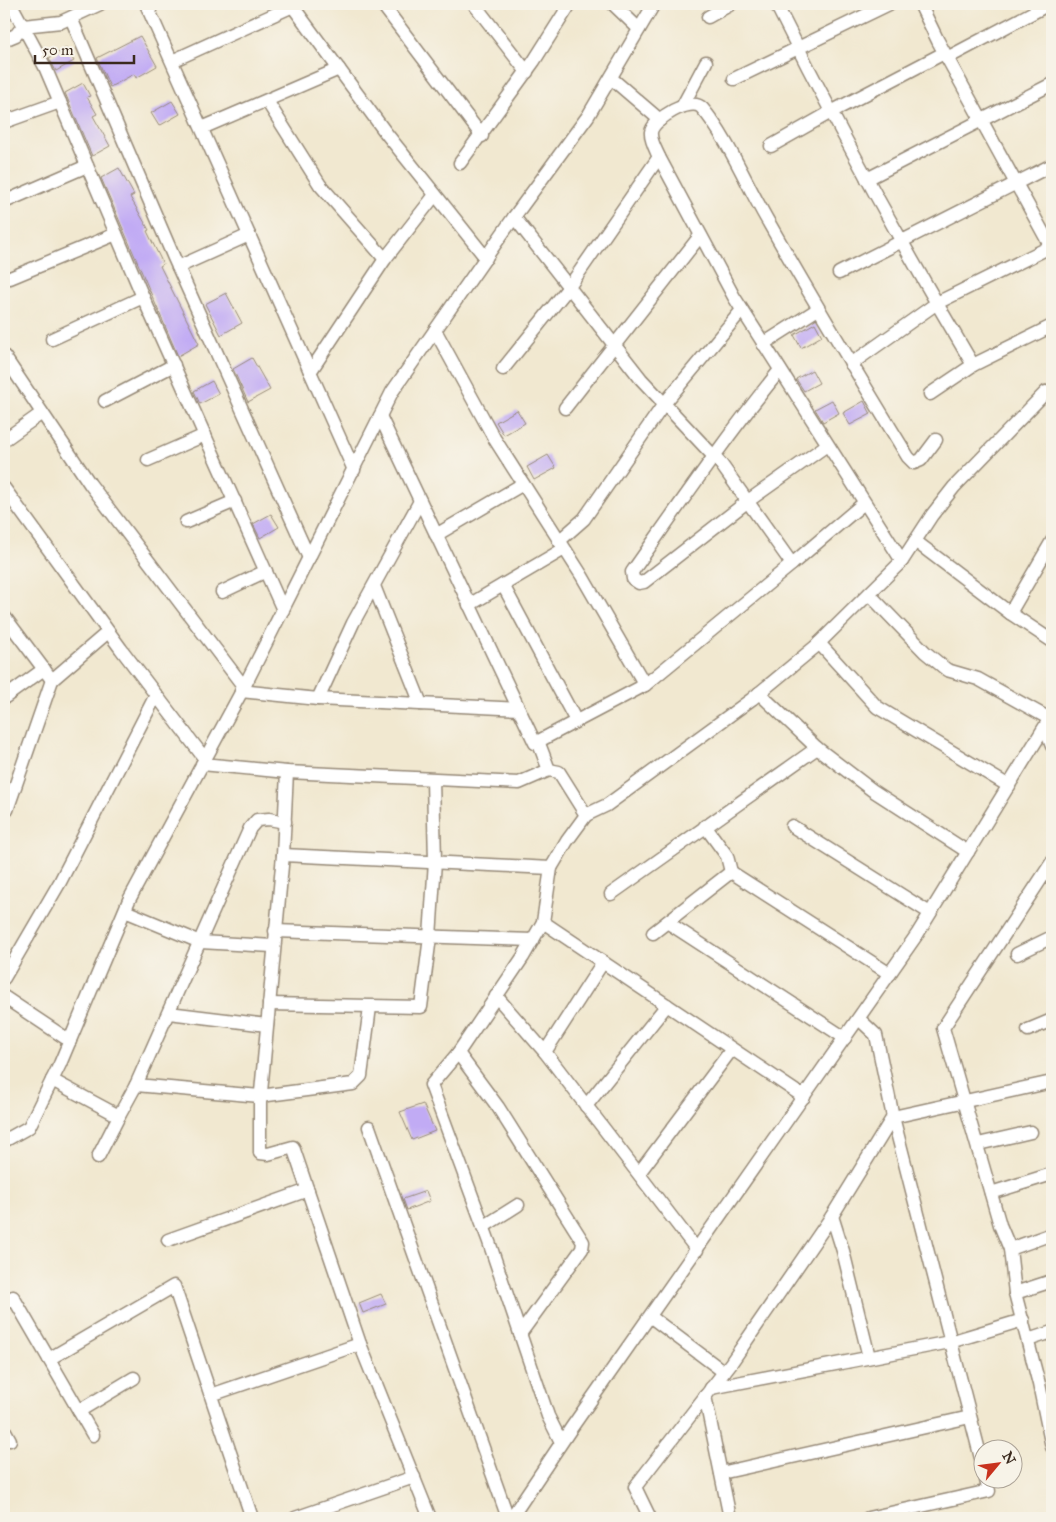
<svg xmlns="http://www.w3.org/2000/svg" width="1056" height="1522" font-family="'IM FELL Great Primer',serif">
	<rect width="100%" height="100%" fill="#f7f3e8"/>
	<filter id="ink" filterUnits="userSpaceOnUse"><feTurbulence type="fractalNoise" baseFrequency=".02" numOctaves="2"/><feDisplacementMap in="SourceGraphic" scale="10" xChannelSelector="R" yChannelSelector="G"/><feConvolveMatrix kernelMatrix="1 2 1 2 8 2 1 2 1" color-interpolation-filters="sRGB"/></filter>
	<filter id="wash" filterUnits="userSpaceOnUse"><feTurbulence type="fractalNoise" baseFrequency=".0096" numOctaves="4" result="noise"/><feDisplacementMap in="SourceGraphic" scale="20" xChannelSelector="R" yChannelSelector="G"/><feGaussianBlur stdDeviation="1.12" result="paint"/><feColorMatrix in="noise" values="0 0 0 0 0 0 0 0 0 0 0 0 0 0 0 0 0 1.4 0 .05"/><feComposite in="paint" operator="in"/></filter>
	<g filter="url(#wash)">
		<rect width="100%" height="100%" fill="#f1e8d0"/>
		<g id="blocks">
			<!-- building -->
			<g fill="#c1abf4">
				<polygon points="140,36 157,66 136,78 134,74 110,87 97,58"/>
				<polygon points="66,48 74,61 56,71 49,58"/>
				<polygon points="83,83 90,96 87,97 97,114 93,116 110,146 92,156 65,93"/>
				<polygon points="172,101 180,114 159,126 151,113"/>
				<polygon points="119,168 134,195 130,197 149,230 147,231 163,264 160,266 199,344 178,356 101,178"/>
				<polygon points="226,293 242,323 221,335 205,304"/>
				<polygon points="815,323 822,336 801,348 794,335"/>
				<polygon points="252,358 270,390 248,402 233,369"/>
				<polygon points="812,370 819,383 804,391 796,379"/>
				<polygon points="212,381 219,394 200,404 194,391"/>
				<polygon points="832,400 839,413 823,422 815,409"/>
				<polygon points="864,401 871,414 850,425 843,413"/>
				<polygon points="517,410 525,423 504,435 496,422"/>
				<polygon points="548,455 556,468 534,480 527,467"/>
				<polygon points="271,514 279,527 260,538 253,524"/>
				<polygon points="423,1104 435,1131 412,1140 400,1112"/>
				<polygon points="426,1191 430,1201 407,1210 403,1199"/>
				<polygon points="381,1294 386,1304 363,1313 359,1303"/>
			</g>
		</g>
	</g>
	<g filter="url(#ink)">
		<use href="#blocks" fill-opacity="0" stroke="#968977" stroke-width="1"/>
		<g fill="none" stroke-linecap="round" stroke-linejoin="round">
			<!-- minor casing -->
			<g stroke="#968977" stroke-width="15">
				<g id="minor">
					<polyline points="11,4 45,67 143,297 283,610"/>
					<polyline points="146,4 354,470"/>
					<polyline points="291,4 386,133 486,258"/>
					<polyline points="382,4 482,136"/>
					<polyline points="474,4 527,72"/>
					<polyline points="613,4 639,29"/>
					<path d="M776,4C837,127 903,247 973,365"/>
					<polyline points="920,4 938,41 1052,249"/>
					<polyline points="708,17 731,4"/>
					<polyline points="71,18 174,258 309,558"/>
					<polyline points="4,40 16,35 23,26 61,22 100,4"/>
					<polyline points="947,58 1049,4"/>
					<polyline points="172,61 293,6"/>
					<polyline points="611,78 660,120"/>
					<polyline points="734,79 889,4"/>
					<polyline points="267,101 320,185 385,259"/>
					<polyline points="683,105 706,62"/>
					<polyline points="4,122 60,102"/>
					<polyline points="202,128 339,69"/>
					<polyline points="771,146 831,112 944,53"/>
					<polyline points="659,157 734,297 902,561"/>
					<polyline points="460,163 534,61 570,4"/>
					<polyline points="867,179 1052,84"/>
					<polyline points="4,202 87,166"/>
					<polyline points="514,217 641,379 721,464 792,564 864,503"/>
					<polyline points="178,267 249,235"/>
					<polyline points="839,273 1052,165"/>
					<polyline points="10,278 116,234"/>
					<polyline points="435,330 494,438 582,576 645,685"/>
					<polyline points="52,339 143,297"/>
					<polyline points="763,344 818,309"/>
					<polyline points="4,356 90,484 244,687"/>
					<polyline points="851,364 937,303 1052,246"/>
					<path d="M503,369L569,287L659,157C656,150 650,140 651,132C653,119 691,96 702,108C728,138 748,188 769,223C814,302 861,380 908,457L914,463L921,460L936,440"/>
					<path d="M780,370C727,435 680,504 632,572L633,579L639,583L644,582L748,501L827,445"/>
					<polyline points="310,372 385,259 435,195"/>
					<polyline points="930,394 973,365 1052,326"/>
					<polyline points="105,401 174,365"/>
					<polyline points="565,408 700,236"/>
					<polyline points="380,416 535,743 645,685 792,564"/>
					<polyline points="4,440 42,413"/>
					<polyline points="148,460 205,435"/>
					<polyline points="4,488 121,649 205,759"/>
					<polyline points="186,522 235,501"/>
					<polyline points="436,535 523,484"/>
					<polyline points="559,541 584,519 664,404 742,310"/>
					<polyline points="915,541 1010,613"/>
					<polyline points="1052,541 1010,613 1052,641"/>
					<polyline points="503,585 576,721"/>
					<polyline points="374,586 421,704"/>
					<polyline points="222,592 266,571"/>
					<polyline points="869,594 925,652 947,670 978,679 1050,719"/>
					<polyline points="469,605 564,549"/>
					<polyline points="4,616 52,680 108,632"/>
					<polyline points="819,643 877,707 1009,786"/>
					<polyline points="241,691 318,699 519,709"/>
					<polyline points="759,693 817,748 872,790 968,852"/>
					<polyline points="4,698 44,669"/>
					<polyline points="318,699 353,623 420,501"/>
					<polyline points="1045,728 1052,746"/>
					<polyline points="202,764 287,772 519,783 549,770 538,741"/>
					<polyline points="549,770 559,772 586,815 607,805 752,699 815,647 902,561 932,515 954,487 1046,392 1052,395"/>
					<polyline points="287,772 283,855 260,1103 260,1153 268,1154 293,1147 360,1344 430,1518"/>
					<polyline points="7,810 52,680"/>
					<polyline points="705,826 727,856 731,872"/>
					<polyline points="792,826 930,913"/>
					<polyline points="283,855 551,868 567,841 586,815"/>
					<polyline points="1052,862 943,1028 1000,1225 1010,1249 1015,1293 1039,1384 1052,1447"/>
					<polyline points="611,894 817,748"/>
					<polyline points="125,911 200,942 273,946"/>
					<polyline points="543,922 804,1097"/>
					<polyline points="667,922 845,1038"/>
					<polyline points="275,931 533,940"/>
					<polyline points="653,933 731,872 890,974"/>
					<polyline points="1017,954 1052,937"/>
					<polyline points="4,978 60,882 156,695"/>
					<polyline points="496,996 545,1052 603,962"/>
					<polyline points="4,997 70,1041"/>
					<polyline points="269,1004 421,1007 430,937 435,861 433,780"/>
					<polyline points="169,1013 267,1025"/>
					<polyline points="859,1019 876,1035 893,1117 1052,1082"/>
					<polyline points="1028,1030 1052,1020"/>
					<polyline points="545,1052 697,1250"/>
					<polyline points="458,1053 431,1085 489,1242 548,1416 561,1442"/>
					<polyline points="52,1080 119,1116 136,1085 250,828 257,820 269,819 285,822"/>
					<polyline points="136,1085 260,1096 353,1084 361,1076 370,1007"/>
					<polyline points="586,1106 667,1005"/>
					<polyline points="893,1117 984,1470"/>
					<polyline points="369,1127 508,1518"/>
					<polyline points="4,1141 29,1127 60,1064 129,900 244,687 392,392 514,217 588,116 654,4"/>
					<polyline points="978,1144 1031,1132"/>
					<polyline points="98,1157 119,1116"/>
					<polyline points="639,1173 732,1049"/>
					<polyline points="991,1193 1052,1174"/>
					<polyline points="832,1216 843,1251 869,1357"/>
					<polyline points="483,1227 518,1205"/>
					<polyline points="168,1240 308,1190"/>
					<polyline points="1010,1249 1052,1234"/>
					<polyline points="1015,1293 1052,1281"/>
					<polyline points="4,1304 13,1297 93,1435"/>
					<polyline points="651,1317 724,1372"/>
					<polyline points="520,1334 582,1249 583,1242 498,1107 458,1053 523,957 543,922 551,868"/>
					<polyline points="1028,1340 1052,1332"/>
					<polyline points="49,1359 174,1286 252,1518"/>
					<polyline points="711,1388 950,1342 1023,1320"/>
					<polyline points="211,1395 360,1344"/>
					<polyline points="705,1396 730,1518"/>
					<polyline points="79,1411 134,1378"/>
					<polyline points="4,1429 10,1440"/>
					<polyline points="721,1473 970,1417"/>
					<polyline points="295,1518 414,1477"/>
					<polyline points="511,1518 572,1427 918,933 1052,715"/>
					<polyline points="650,1518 635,1487 731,1363 832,1216 893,1117"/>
					<polyline points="868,1518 989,1491 986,1480"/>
				</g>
			</g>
			<!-- minor -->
			<use href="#minor" stroke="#fff" stroke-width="12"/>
		</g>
	</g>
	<!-- margin -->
	<rect width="1056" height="1522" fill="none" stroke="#f7f3e8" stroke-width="20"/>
	<!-- north arrow -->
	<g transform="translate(998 1464) rotate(61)"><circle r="24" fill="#f7f3e8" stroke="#aca397"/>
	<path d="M0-4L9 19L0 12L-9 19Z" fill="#c8321e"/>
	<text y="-8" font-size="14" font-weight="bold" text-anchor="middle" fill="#3b2a1e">N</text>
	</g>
	<!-- scale -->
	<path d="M35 55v8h99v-8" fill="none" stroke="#3b2a1e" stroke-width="2.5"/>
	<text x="42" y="55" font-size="15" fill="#3b2a1e" stroke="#f7f3e8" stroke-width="4" paint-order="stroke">50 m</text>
</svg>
